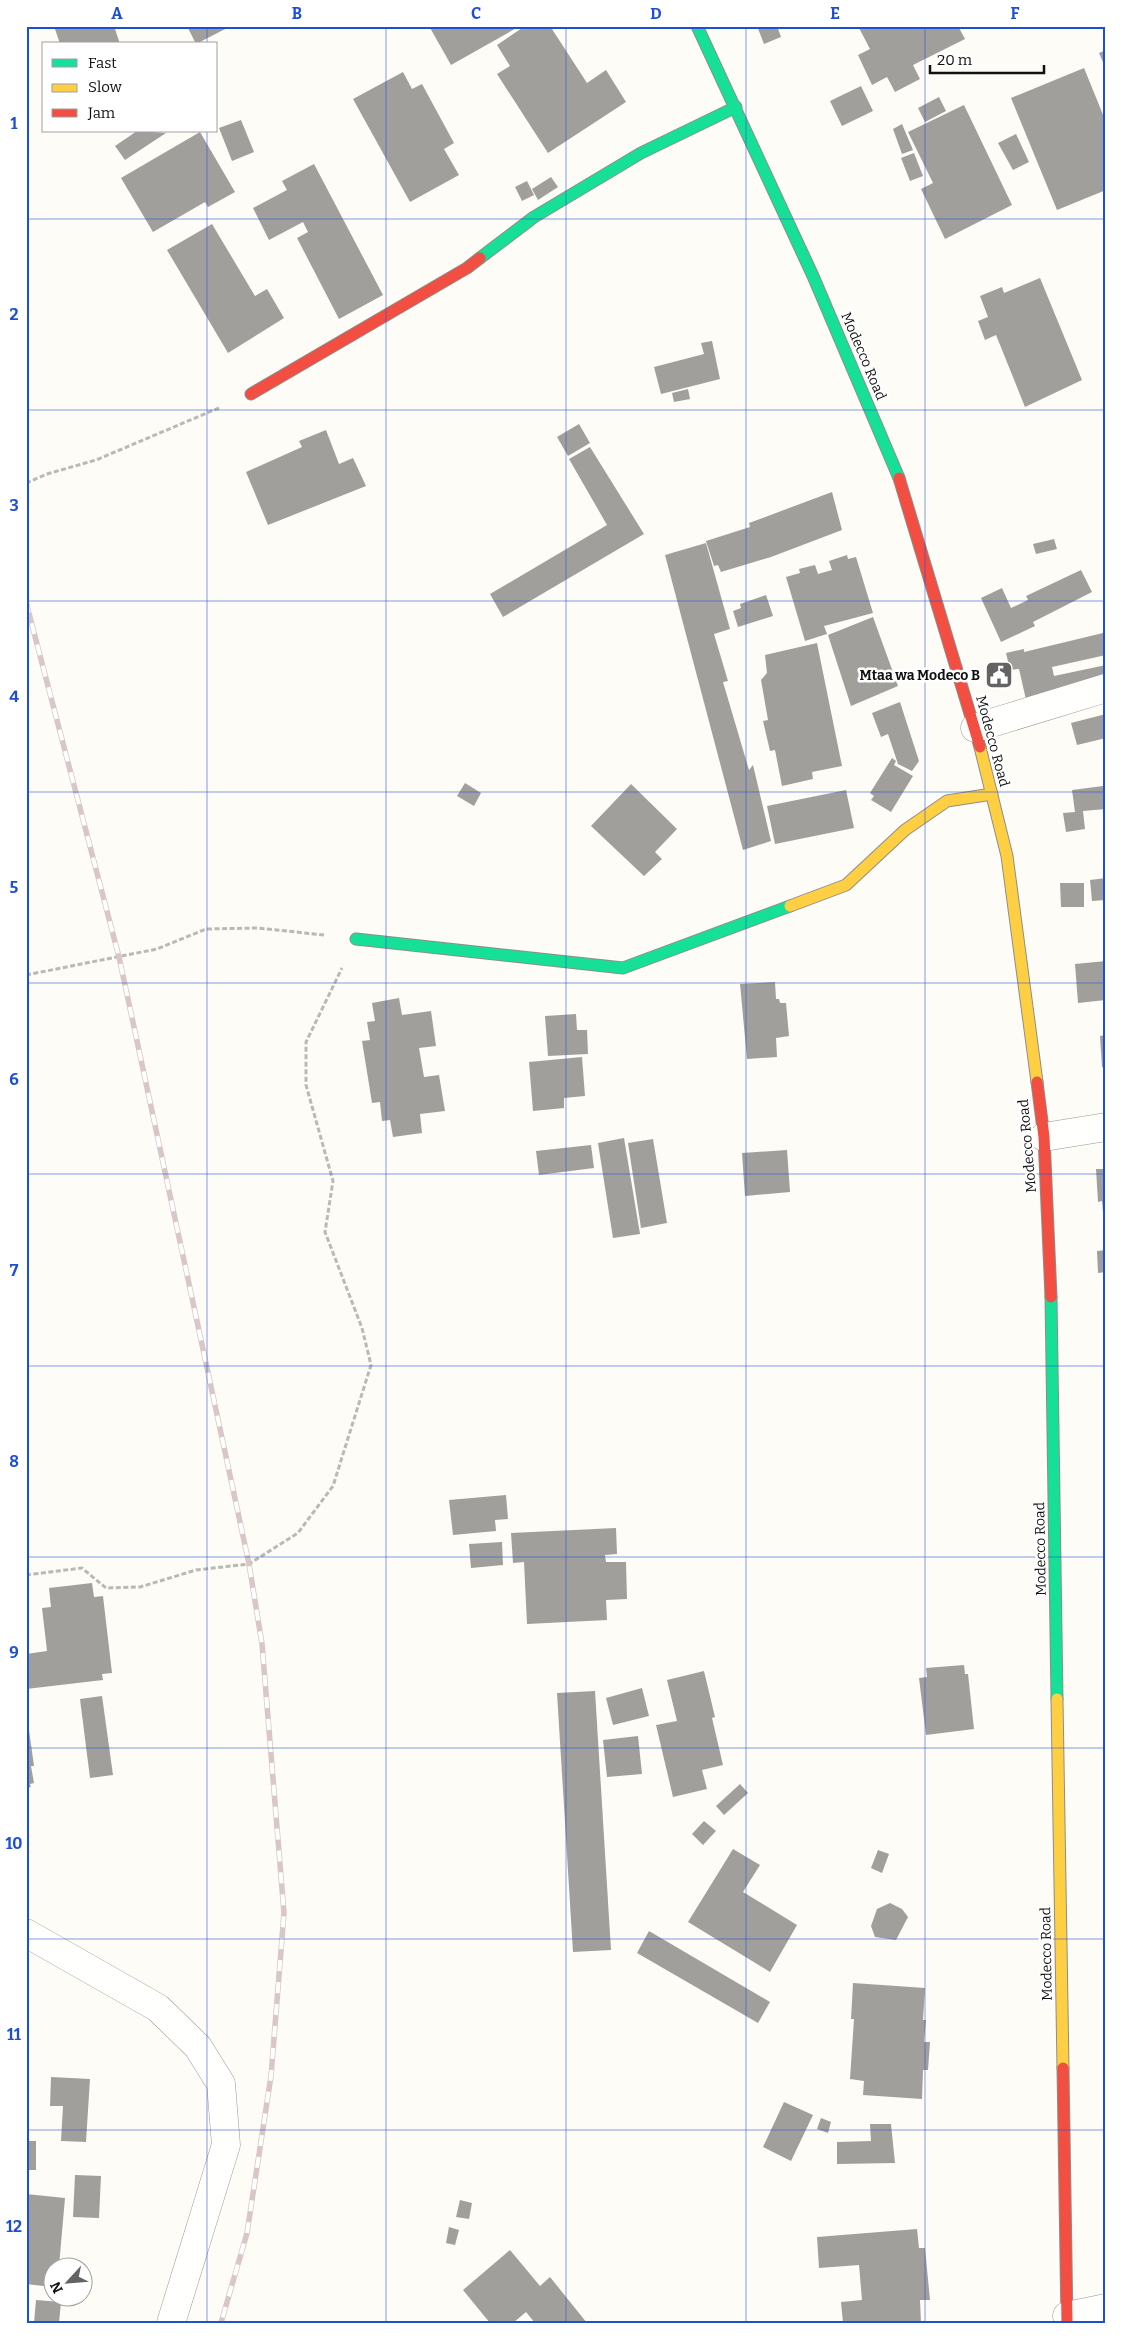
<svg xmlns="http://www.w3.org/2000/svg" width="1132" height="2349" font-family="Bitter,serif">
	<rect width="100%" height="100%" fill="#fdfcf7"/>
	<!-- building -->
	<g fill="#a19f9c">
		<polygon points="54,26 114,26 120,44 60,44"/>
		<polygon points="187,26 231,26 196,44"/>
		<polygon points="429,26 520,26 451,65"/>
		<polygon points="525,26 550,26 587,83 606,70 626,102 548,153 497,74 510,66 497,45"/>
		<polygon points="757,26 777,26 781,37 764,44"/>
		<polygon points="858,26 958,26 965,39 913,65 920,79 895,92 887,77 872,85 858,55 870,49"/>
		<polygon points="1106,50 1106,69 1099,53"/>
		<polygon points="1084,68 1106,122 1106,190 1057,210 1011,98"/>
		<polygon points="403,72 412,89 422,84 454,143 444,149 459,175 410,202 353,99"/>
		<polygon points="861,86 873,111 842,126 830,101"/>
		<polygon points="939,97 946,111 925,122 918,108"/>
		<polygon points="964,105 1012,205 945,239 921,189 933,183 908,132"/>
		<polygon points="241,120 254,152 232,161 219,128"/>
		<polygon points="902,124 913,150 902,154 893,129"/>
		<polygon points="137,131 166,133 125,160 115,146"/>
		<polygon points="200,132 235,192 208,207 205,202 153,232 121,178"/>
		<polygon points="1016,134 1029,162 1013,170 998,143"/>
		<polygon points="914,153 923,176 910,181 901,158"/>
		<polygon points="314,164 383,295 339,319 297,238 308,232 303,222 269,240 253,208 287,190 282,181"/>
		<polygon points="551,177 558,187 538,200 532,189"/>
		<polygon points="527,181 534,195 522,201 515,187"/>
		<polygon points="212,224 255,296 267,289 284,318 228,353 167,250"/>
		<polygon points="1040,278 1082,380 1025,407 996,335 985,340 978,321 988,317 980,296 1002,287 1004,293"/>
		<polygon points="712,341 720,379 661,394 654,367 704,354 701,343"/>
		<polygon points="688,389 690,399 674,402 672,393"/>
		<polygon points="579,424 590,443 568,456 557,437"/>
		<polygon points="326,430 339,464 353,458 366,486 268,525 246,472 302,447 299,441"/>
		<polygon points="590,447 644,534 503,617 490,594 607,525 569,459"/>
		<polygon points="832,492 842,530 771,557 721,572 718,565 714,566 706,541 750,527 749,523"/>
		<polygon points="1054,539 1057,549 1036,554 1033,544"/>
		<polygon points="706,543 730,629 714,634 728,681 723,682 749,770 753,765 771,841 743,850 665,555"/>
		<polygon points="847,555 848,559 856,557 873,613 824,626 827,634 805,641 786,577 800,573 799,569 815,565 818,574 832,570 829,561"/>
		<polygon points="1081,570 1092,592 1033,622 1035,626 1001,642 981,598 1002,588 1011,608 1028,600 1026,596"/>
		<polygon points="766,595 773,616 738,627 733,611 741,608 740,604"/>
		<polygon points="873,617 898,686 851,706 828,635"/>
		<polygon points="1103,633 1106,655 1052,667 1054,676 1106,665 1106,686 1027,704 1019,669 1010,670 1006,653 1024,649 1024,652"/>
		<polygon points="817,643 842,766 812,772 813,779 782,786 775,750 770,751 763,721 768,720 761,680 767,673 765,655"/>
		<polygon points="900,702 919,761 912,771 898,764 888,734 881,737 872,713"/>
		<polygon points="1106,714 1106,738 1077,745 1071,723"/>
		<polygon points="892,758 896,761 894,765 913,776 891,812 871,800 874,796 870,793"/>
		<polygon points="465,783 481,793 474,806 457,796"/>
		<polygon points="631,784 677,829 655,852 662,859 644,876 591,826"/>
		<polygon points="1103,786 1106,809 1083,811 1085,829 1066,832 1063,813 1075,812 1072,790"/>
		<polygon points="846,790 854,828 775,844 767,806"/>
		<polygon points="1106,878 1106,900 1092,901 1090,880"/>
		<polygon points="1060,883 1084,883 1084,907 1061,907"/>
		<polygon points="1106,961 1106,1000 1078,1003 1075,964"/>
		<polygon points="775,982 776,999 779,999 780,1003 786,1003 789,1036 776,1038 777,1057 747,1059 740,984"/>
		<polygon points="399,998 402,1015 431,1011 436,1046 419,1048 424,1077 439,1075 445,1111 420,1114 422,1133 393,1137 390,1120 382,1121 380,1102 372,1103 362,1041 370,1040 367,1022 375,1021 372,1003"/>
		<polygon points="576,1014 577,1030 587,1030 588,1054 548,1056 545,1016"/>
		<polygon points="1106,1035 1106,1067 1102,1067 1100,1036"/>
		<polygon points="582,1057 585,1096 564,1098 564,1108 533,1111 529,1062"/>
		<polygon points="624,1138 640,1234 613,1238 598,1143"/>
		<polygon points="653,1139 667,1223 641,1228 628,1143"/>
		<polygon points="591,1145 594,1168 539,1175 536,1151"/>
		<polygon points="787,1150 790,1192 745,1196 742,1153"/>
		<polygon points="1096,1169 1106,1169 1106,1212 1103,1212 1102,1201 1098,1202"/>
		<polygon points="1106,1250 1106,1272 1098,1273 1097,1251"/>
		<polygon points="506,1495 508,1519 495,1520 496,1531 453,1535 449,1500"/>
		<polygon points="616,1528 617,1554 605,1555 606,1562 626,1562 627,1599 606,1600 607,1620 527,1624 524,1562 513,1563 511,1533"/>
		<polygon points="502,1542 503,1565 471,1568 469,1544"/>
		<polygon points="92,1583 94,1597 103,1596 112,1673 102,1674 103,1680 26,1689 26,1654 47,1651 42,1608 51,1607 49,1588"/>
		<polygon points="964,1665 965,1674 968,1674 974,1729 926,1735 919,1678 927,1677 926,1668"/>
		<polygon points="704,1671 715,1717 712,1718 723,1765 702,1770 707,1789 673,1797 656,1725 677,1721 667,1680"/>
		<polygon points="642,1688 649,1716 613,1725 606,1698"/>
		<polygon points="595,1691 611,1950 573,1952 557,1693"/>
		<polygon points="102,1696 113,1775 90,1778 80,1699"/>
		<polygon points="26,1730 29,1730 34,1766 31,1766 34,1783 30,1784 31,1787 26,1788"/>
		<polygon points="638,1736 642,1774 607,1777 603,1740"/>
		<polygon points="740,1784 748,1793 724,1815 716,1806"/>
		<polygon points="704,1821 716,1831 703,1845 692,1834"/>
		<polygon points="733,1849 760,1865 743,1892 797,1925 770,1972 688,1922"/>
		<polygon points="878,1850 889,1854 882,1873 871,1868"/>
		<polygon points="890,1903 902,1909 908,1917 896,1940 875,1937 871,1926 877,1909"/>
		<polygon points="649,1931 770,2002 758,2023 637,1953"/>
		<polygon points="853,1983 925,1988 923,2020 926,2020 924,2042 930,2042 928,2070 923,2070 922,2099 863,2095 864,2081 850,2079 854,2019 851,2019"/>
		<polygon points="51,2077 90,2079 86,2142 61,2141 63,2106 50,2106"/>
		<polygon points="784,2102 813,2115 791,2161 763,2147"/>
		<polygon points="821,2118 831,2122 828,2133 817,2129"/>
		<polygon points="870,2124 891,2124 895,2163 837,2164 837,2142 871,2141"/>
		<rect x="26" y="2141" width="10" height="29"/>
		<polygon points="75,2175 101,2176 99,2218 73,2217"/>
		<polygon points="26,2194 65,2198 59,2266 52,2266 52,2287 26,2284"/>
		<polygon points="460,2200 472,2203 469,2219 456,2217"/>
		<polygon points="449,2227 459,2230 455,2245 446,2243"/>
		<polygon points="917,2229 919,2248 925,2248 930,2300 920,2300 921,2323 843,2323 841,2302 862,2300 859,2265 819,2268 817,2237"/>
		<polygon points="510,2250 540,2286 550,2277 587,2323 535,2323 526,2312 513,2323 490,2323 463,2290"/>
		<polygon points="36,2300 61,2302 59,2323 34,2323"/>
	</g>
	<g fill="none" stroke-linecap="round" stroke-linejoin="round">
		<!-- street casing -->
		<g stroke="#979795" stroke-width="29">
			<g id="street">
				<polyline points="975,728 1106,688"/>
				<polyline points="1044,1137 1106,1127"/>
				<polyline points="26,1933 158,2008 198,2047 221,2084 226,2145 171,2323"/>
				<polyline points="1067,2316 1106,2308"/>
			</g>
		</g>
		<!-- fast casing -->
		<g stroke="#8e8d8b" stroke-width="13">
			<g id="fast">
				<polyline points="697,26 813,276 899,478"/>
				<polyline points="480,258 534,217 641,153 736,107"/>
				<polyline points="356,939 623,968 790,906"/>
				<polyline points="1051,1297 1057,1699"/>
			</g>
		</g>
		<!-- slow casing -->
		<g stroke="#8e8d8b" stroke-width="13">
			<g id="slow">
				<polyline points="980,747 1007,856 1037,1082"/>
				<polyline points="790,906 846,885 905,830 947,801 992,794"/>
				<polyline points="1057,1699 1063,2068"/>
			</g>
		</g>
		<!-- jam casing -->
		<g stroke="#8e8d8b" stroke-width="13">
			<g id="jam">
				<polyline points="251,394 467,268 480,258"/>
				<polyline points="899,478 980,747"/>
				<polyline points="1037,1082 1044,1137 1051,1297"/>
				<polyline points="1063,2068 1067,2323"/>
			</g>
		</g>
		<!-- path -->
		<g stroke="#b9b9b8" stroke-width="3" stroke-dasharray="5 2.5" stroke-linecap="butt">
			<polyline points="26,483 47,474 96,460 221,407"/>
			<polyline points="26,975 157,949 206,929 258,928 324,935"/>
			<polyline points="26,1575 82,1568 106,1588 140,1587 196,1570 249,1564 298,1533 333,1486 371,1365 362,1328 325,1232 333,1181 306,1085 306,1042 342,968"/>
		</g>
		<!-- street -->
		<use href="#street" stroke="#fffffe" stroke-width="28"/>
		<!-- fast -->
		<use href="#fast" stroke="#16e098" stroke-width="11"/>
		<!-- slow -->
		<use href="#slow" stroke="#ffcf43" stroke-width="11"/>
		<!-- jam -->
		<use href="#jam" stroke="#f24e42" stroke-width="11"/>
		<!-- rail casing -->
		<g stroke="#d9c6c7" stroke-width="5.5">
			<polyline id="rail" points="26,602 119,957 249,1564 262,1644 284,1913 271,2076 247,2233 221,2323"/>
		</g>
		<!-- rail -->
		<use href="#rail" stroke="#fff" stroke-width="4" stroke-dasharray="11" stroke-linecap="butt"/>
	</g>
	<!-- grid -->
	<path fill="none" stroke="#1d4ed8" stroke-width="1" stroke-opacity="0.55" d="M207,26V44M386,26V2323M566,26V2323M746,26V2323M925,26V2323M207,131V2323M26,219H1106M26,410H1106M26,601H1106M26,792H1106M26,983H1106M26,1174H1106M26,1366H1106M26,1557H1106M26,1748H1106M26,1939H1106M26,2130H1106"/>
	<!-- icons -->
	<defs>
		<g id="civic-square" transform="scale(1.4375)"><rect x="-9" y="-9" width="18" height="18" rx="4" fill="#646362" stroke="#fff"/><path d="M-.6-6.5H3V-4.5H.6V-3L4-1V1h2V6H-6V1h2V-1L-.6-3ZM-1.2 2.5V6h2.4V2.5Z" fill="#fff"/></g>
	</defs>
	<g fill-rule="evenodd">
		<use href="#civic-square" x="999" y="675"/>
	</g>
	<g text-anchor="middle" stroke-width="5" stroke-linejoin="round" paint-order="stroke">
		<!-- street labels -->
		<g font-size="14" fill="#111" stroke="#fff">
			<text transform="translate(864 356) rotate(67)" y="5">Modecco Road</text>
			<text transform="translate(993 741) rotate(75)" y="5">Modecco Road</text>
			<text transform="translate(1027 1146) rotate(-95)" y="5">Modecco Road</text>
			<text transform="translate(1040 1549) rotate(-91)" y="5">Modecco Road</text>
			<text transform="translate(1046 1954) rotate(-91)" y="5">Modecco Road</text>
		</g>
		<!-- poi labels -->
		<g font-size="14" font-weight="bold" fill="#111" stroke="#fff" text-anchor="end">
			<text x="980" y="680">Mtaa wa Modeco B</text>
		</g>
	</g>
	<!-- border -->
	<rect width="1132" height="2349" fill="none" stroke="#ffffff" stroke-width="55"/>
	<!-- legend -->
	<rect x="42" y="42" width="175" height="90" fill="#ffffff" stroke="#a0a0a0"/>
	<rect x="52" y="59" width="25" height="8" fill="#16e098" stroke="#a0a0a0"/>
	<text x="88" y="68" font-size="15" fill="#111111">Fast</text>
	<rect x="52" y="84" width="25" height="8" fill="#ffcf43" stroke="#a0a0a0"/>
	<text x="88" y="92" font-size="15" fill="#111111">Slow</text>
	<rect x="52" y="109" width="25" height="8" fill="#f24e42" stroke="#a0a0a0"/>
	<text x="88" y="118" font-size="15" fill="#111111">Jam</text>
	<!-- north arrow -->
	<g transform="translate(68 2282) rotate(244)"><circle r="24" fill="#ffffff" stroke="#a0a0a0"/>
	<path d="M0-4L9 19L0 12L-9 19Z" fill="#646362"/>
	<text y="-8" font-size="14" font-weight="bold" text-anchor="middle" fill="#111111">N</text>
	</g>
	<!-- scale -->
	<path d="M930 65v8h114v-8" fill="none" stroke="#111111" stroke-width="2.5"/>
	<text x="937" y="65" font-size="15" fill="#111111" stroke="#ffffff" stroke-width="4" paint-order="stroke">20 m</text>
	<rect x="28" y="28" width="1076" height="2294" fill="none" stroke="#1d4ed8" stroke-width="2"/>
	<g font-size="16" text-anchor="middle" font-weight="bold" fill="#1d4ed8">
		<text x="117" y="19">A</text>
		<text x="297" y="19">B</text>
		<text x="476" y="19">C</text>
		<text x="656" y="19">D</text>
		<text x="835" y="19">E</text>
		<text x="1015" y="19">F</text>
		<text x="14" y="129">1</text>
		<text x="14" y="320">2</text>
		<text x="14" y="511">3</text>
		<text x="14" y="702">4</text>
		<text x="14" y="893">5</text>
		<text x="14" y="1085">6</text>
		<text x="14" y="1276">7</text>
		<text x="14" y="1467">8</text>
		<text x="14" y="1658">9</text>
		<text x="14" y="1849">10</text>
		<text x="14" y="2040">11</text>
		<text x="14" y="2232">12</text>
	</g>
</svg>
